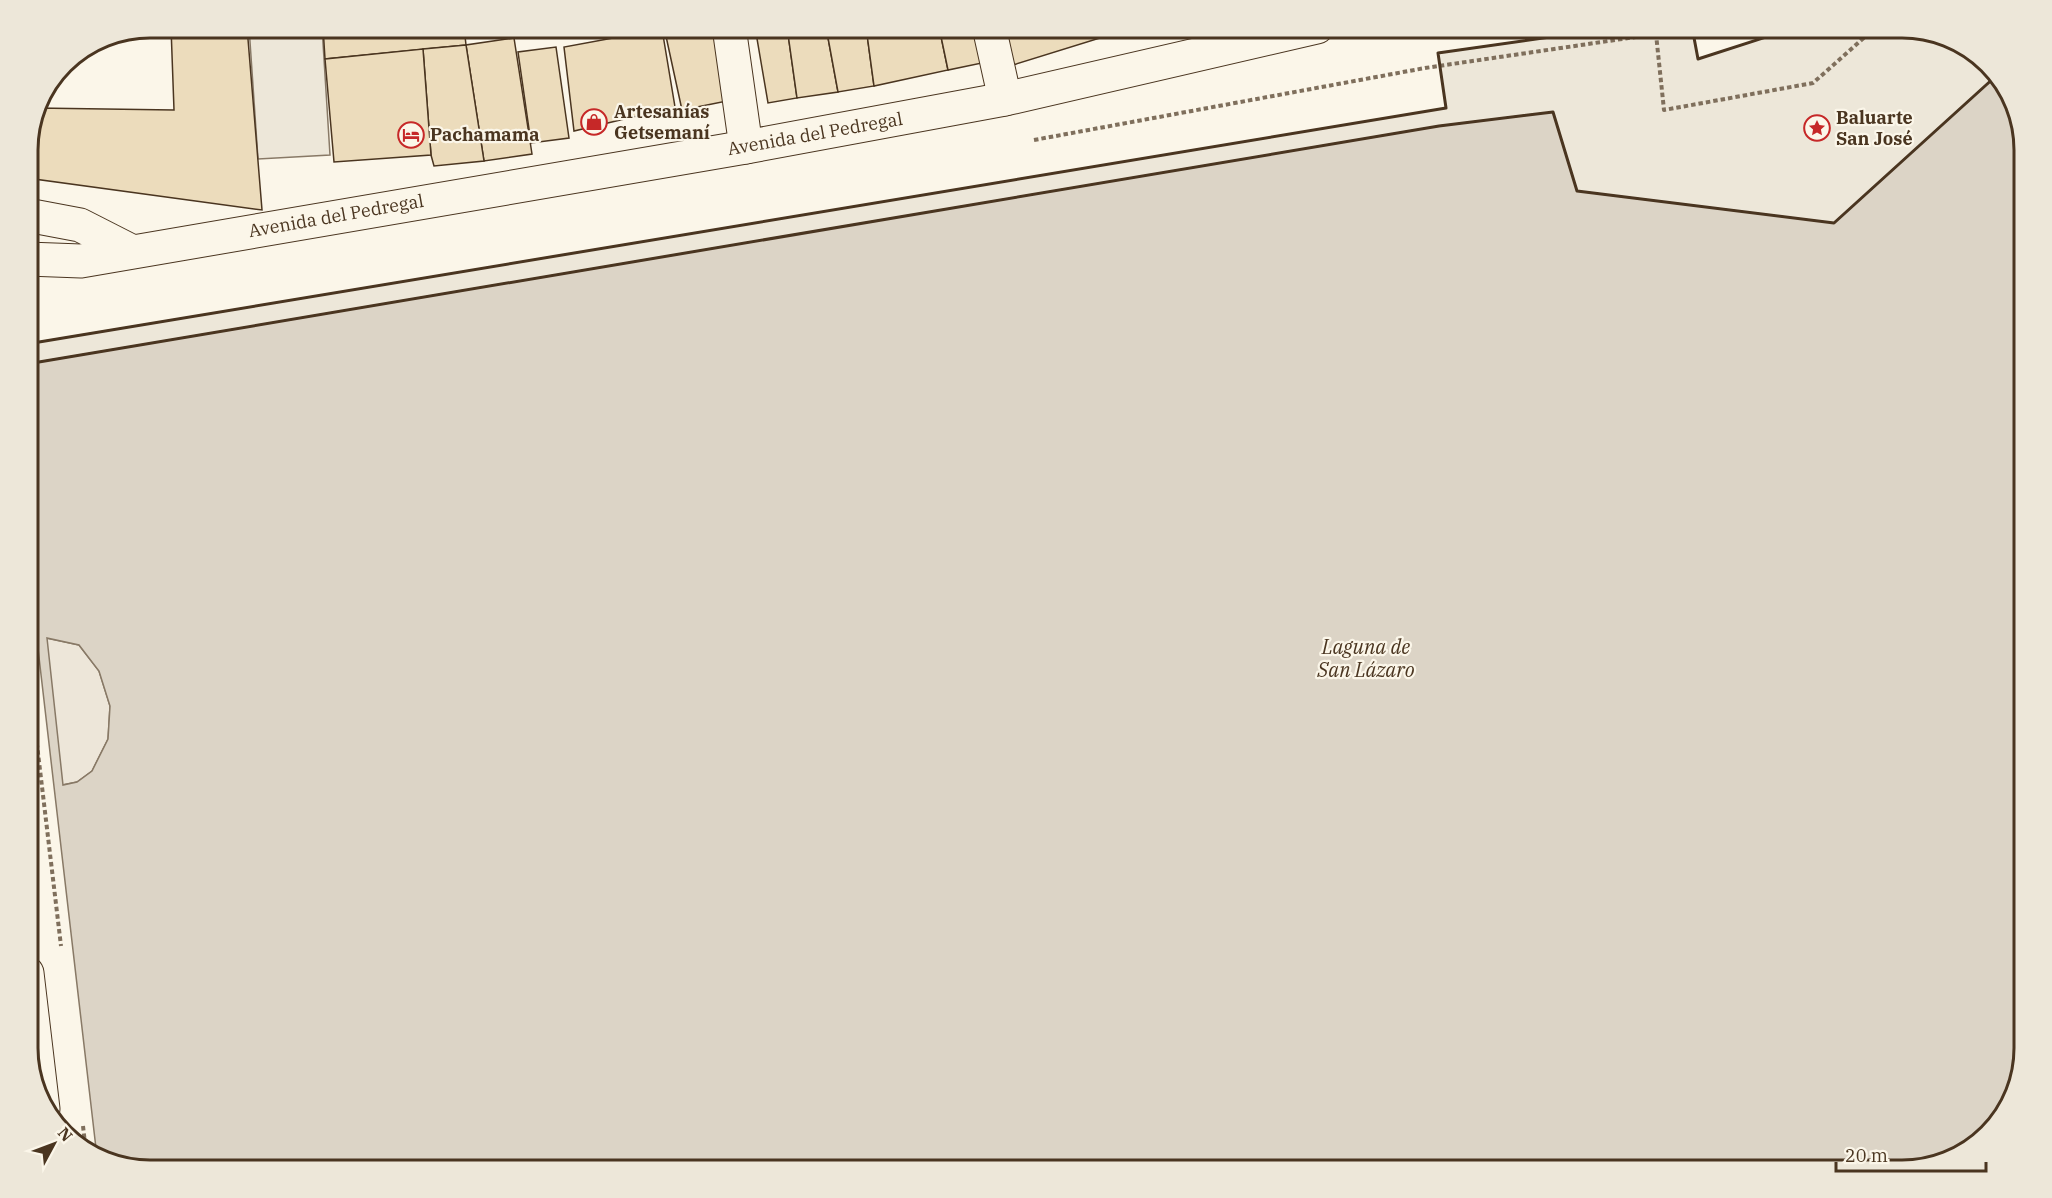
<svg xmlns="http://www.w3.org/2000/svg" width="2052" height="1198" font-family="'IBM Plex Serif',serif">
	<rect width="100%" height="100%" fill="#fbf6e9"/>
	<!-- green -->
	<polygon fill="#ede6d9" stroke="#887966" stroke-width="1.5" points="46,638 79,645 99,671 110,706 108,739 92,771 77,782 62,785"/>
	<!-- parking -->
	<g fill="#ede7d9" stroke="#887966" stroke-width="1.5">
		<polygon points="249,27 322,27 330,155 258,159"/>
		<polygon points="1620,27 1692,27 1698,59 1797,27 1902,27 1964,44 1996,76 1834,223 1577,191 1553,112 1439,126 27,364 27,344 1446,108 1438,53"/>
	</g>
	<!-- water -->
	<path fill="#dcd4c6" stroke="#887966" stroke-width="1.5" fill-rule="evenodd" d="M1996,76L2008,88L2025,142V1049L2008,1110L1963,1155L1903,1171H150L88,1154L27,1056V364L1439,126L1553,112L1577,191L1834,223ZM47,638L79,645L99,671L110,706L108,739L92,771L77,782L63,785Z"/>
	<!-- pier -->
	<polygon fill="#fbf6e9" stroke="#887966" stroke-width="1.5" points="27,554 97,1157 88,1154 44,1110 27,1056"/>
	<!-- building -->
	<g fill="#ecdcbc" stroke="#4a3520" stroke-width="1.5">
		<polygon points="171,27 247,27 262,210 27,178 27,142 36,108 174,110"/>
		<polygon points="323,27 464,27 466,45 325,59"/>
		<polygon points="664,27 716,27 732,100 682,110"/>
		<polygon points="755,27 787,27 797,98 768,103"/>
		<polygon points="787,27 826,27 838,92 797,98"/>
		<polygon points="826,27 866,27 874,86 838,92"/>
		<polygon points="866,27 939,27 948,70 874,86"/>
		<polygon points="939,27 974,27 982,63 948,70"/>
		<polygon points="1004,27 1114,27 1116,33 1013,65"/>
		<polygon points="662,29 675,107 574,131 564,47"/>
		<polygon points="514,38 532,154 484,161 466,45"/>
		<polygon points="466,45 484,161 434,166 431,155 423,49"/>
		<polygon points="556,47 569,138 531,143 518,52"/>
		<polygon points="423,49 431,155 334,162 325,59"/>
	</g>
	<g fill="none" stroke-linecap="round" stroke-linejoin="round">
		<!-- minor casing -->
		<g stroke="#4a3520" stroke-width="35">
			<g id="minor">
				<polyline points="729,27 746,147"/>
				<polyline points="989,27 1005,99"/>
				<polyline points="27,215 80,225 131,251"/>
				<polyline points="27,259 81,261 746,147 1005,99 1317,27"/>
			</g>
		</g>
		<!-- major casing -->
		<g stroke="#4a3520" stroke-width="35">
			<polyline id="major" points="27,973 43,1109"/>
		</g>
		<!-- path -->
		<g stroke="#7f6f5c" stroke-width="4" stroke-dasharray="4.5 3" stroke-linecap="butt">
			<polyline points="1034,140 1425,68 1656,34 1664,110 1813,83 1876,27"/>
			<polyline points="27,661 61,946"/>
			<polyline points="83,1126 86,1152"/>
		</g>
		<!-- minor -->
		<use href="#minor" stroke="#fbf6e9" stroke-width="33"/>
		<!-- major -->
		<use href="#major" stroke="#fbf6e9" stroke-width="33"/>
		<!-- wall -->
		<g stroke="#4a3520" stroke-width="3">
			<polyline points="1692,27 1698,59 1797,27"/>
			<polyline points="27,344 1446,108 1438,53 1620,27"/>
			<polyline points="27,364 1439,126 1553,112 1577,191 1834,223 1996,76"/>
		</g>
	</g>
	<!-- icons -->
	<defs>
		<g id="shop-ring" transform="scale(1.35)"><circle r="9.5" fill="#fbf6e9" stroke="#c62828" stroke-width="1.5"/><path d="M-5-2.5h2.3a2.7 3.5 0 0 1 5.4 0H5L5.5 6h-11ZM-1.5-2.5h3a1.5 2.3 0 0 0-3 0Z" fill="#c62828"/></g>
		<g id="sight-ring" transform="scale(1.35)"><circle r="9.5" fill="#fbf6e9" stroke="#c62828" stroke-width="1.5"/><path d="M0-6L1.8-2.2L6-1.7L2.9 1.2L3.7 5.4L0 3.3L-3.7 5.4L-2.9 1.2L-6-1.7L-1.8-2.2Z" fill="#c62828"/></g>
		<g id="hotel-ring" transform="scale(1.35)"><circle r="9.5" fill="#fbf6e9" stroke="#c62828" stroke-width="1.5"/><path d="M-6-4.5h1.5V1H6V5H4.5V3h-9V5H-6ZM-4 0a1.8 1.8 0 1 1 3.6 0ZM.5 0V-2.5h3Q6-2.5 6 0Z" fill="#c62828"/></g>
	</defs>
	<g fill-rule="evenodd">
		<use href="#shop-ring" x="594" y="122"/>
		<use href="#sight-ring" x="1817" y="128"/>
		<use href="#hotel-ring" x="411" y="135"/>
	</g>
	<g text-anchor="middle" stroke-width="4.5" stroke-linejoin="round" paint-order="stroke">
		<!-- poi labels -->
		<g font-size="18" font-weight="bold" fill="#4a3520" stroke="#fbf6e9" text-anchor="start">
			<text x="614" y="118">Artesanías<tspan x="614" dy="21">Getsemaní</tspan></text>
			<text x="1836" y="124">Baluarte<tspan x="1836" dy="21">San José</tspan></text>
			<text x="430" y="141">Pachamama</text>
		</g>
		<!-- street labels -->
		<g font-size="18" fill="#4a3520" stroke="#fbf6e9">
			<text transform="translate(815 134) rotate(-10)" y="6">Avenida del Pedregal</text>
			<text transform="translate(336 216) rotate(-10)" y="6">Avenida del Pedregal</text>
		</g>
		<!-- water labels -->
		<g font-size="20" font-style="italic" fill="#4a3520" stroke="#fbf6e9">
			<text x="1366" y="654">Laguna de<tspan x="1366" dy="23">San Lázaro</tspan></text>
		</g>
	</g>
	<!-- crop -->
	<path d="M0 0H2052V1198H0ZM150 38H1902A112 112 0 0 1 2014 150V1048A112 112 0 0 1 1902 1160H150A112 112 0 0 1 38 1048V150A112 112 0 0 1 150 38Z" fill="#ede7d9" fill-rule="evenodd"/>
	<path fill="none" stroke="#4a3520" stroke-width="3" d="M150 38H1902A112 112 0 0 1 2014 150V1048A112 112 0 0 1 1902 1160H150A112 112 0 0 1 38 1048V150A112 112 0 0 1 150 38Z"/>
	<!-- north arrow -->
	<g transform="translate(54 1144) rotate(49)" stroke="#fbf6e9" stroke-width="4.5" paint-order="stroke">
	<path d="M0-4.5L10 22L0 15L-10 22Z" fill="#4a3520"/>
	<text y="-9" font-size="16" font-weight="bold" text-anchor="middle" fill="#4a3520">N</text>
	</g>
	<!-- scale -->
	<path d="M1836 1162v9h150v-9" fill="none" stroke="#4a3520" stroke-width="3"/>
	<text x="1845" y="1162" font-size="18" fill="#4a3520" stroke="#fbf6e9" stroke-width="4.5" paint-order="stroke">20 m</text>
</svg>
